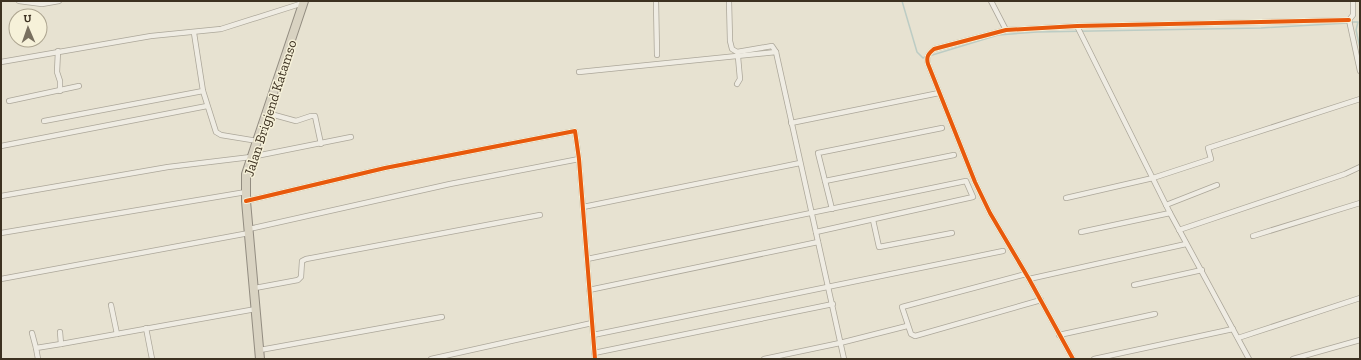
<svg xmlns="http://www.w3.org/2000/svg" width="1361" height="360" font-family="'Zilla Slab',serif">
	<rect width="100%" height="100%" fill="#e7e2d1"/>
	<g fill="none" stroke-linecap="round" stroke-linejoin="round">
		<!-- stream -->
		<g stroke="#bcccc4" stroke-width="1.5">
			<polyline points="902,1 917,52 923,58 925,57"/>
			<polyline points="1351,22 1358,22 1356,30 1360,48"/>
			<polyline points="929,56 998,35 1037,32 1261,28 1348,23"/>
		</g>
		<!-- street casing -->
		<g stroke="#aca79a" stroke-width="6">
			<g id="street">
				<polyline points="19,1 42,4 59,1"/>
				<polyline points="656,1 657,55"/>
				<polyline points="729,1 730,41 732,49 737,52 772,46 776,52"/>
				<polyline points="991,1 1006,30"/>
				<polyline points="1353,1 1353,15 1349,20 1360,71"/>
				<polyline points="1077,26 1170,213 1249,359"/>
				<polyline points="58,51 57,72 60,81 60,91"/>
				<polyline points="1,62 151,36 221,29 303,3"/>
				<polyline points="579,72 776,52 844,359"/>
				<polyline points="737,84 740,79 738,57"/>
				<polyline points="203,91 216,132 221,135 257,141"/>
				<polyline points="9,101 79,86"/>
				<polyline points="267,113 296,121 311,116 315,116 321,144"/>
				<polyline points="44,121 203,91 194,33"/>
				<polyline points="791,123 939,93"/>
				<polyline points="1,146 207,106"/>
				<polyline points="825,181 954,155"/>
				<polyline points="1,196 168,167 251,157 351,137"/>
				<polyline points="1066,198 1153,178 1211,159 1208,148 1360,99"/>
				<polyline points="246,201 385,168 575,131 579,159 595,359"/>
				<polyline points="1166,205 1217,185"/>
				<polyline points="583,207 800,163"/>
				<polyline points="832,209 818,153 942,128"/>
				<polyline points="873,220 879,247 952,233"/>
				<polyline points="249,229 450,184 579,159"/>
				<polyline points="1179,230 1345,174 1360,167"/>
				<polyline points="1081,232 1170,213"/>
				<polyline points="1,233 246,192"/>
				<polyline points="1253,236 1360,203"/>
				<polyline points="587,259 966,181 973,197 816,232"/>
				<polyline points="1026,274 902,307 911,334 915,336 1041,300"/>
				<polyline points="1,279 249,233"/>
				<polyline points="1029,279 1186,244"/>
				<polyline points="1134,285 1202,270"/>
				<polyline points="255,288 298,280 301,277 302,261 306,259 540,215"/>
				<polyline points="589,290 818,242"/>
				<polyline points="111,305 117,334"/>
				<polyline points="146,328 152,359"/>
				<polyline points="60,332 61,344 256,309"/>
				<polyline points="32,333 36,348"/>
				<polyline points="593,335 1003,251"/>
				<polyline points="1059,335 1155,314"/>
				<polyline points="1238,338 1360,298"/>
				<polyline points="260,350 442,317"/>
				<polyline points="594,353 833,304"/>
				<polyline points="38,359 36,348 61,344"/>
				<polyline points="431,359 592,323"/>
				<polyline points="764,359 840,343 907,326"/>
				<path d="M1073,359L1029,279L990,213L975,182L928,64C926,57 928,54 934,49L1006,30L1077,26L1349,20"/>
				<polyline points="1094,359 1233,329"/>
				<polyline points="1293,359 1360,340"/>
			</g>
		</g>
		<!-- highway casing -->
		<g stroke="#928c80" stroke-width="10">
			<polyline id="highway" points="260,359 246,201 246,174 304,1"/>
		</g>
		<!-- street -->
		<use href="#street" stroke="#efece3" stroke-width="4.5"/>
		<!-- highway -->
		<use href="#highway" stroke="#d9d3c2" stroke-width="8"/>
		<!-- cycleway casing -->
		<g stroke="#f6f1d9" stroke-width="6">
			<g id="cycleway">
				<polyline points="246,201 385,168 575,131 579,159 595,359"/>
				<path d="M1073,359L1029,279L990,213L975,182L928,64C926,57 928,54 934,49L1006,30L1077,26L1349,20"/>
			</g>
		</g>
		<!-- cycleway -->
		<use href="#cycleway" stroke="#e8590c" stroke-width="4"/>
	</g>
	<g text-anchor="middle" stroke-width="3" stroke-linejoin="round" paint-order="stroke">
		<!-- street labels -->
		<g font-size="14" fill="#3c3121" stroke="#f6f1d9">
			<text transform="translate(270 108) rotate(-72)" y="5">Jalan Brigjend Katamso</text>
		</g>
	</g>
	<!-- border -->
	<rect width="1361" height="360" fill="none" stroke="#3c3121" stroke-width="4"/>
	<!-- north arrow -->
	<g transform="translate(28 28) rotate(358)"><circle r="19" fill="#f6f1d9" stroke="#aca48f"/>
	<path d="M0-3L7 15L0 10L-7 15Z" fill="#786f5f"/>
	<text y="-6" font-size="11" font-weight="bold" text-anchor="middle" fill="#3c3121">U</text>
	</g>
</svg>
